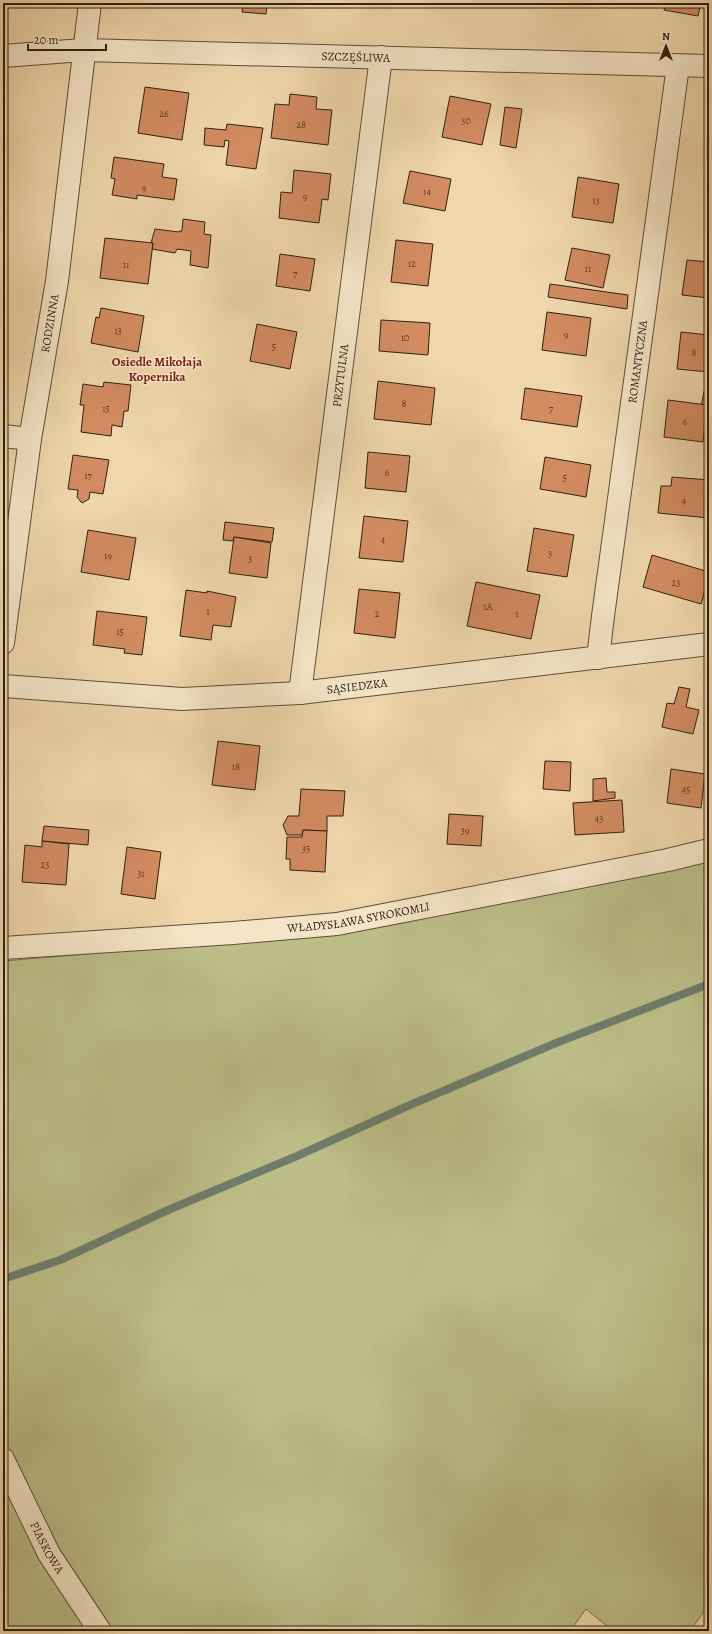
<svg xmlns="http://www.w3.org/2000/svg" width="712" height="1634" font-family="Alegreya,serif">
	<rect width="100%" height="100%" fill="#efd7ab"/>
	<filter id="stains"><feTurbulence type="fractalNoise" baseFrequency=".005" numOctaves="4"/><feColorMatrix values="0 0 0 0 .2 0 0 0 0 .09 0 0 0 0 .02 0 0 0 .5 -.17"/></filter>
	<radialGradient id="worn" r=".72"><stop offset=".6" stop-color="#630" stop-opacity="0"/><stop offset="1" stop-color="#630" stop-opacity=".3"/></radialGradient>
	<!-- green -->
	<polygon fill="#bcbd87" stroke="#746f4c" points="709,860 709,1604 690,1631 613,1631 586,1609 570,1631 3,1631 3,961 360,931"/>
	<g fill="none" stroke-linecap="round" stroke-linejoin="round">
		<!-- stream -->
		<polyline stroke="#6e7d6b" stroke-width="8" points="3,1279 60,1260 168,1210 297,1156 410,1105 556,1043 709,984"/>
	</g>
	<!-- building -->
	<g fill="#d38b61" stroke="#2d2112">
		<polygon points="160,3 206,3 206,6 160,5"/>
		<polygon points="243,3 288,3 288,6 267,5 266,14 242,12"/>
		<polygon points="666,3 701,3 698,16 664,10"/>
		<polygon points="145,87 189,93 182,140 138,133"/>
		<polygon points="290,94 317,97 316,109 332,110 328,145 271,138 275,104 289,105"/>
		<polygon points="450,96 491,104 482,145 442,137"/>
		<polygon points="505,107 522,109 516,148 500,145"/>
		<polygon points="227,124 263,128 256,169 226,165 229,141 225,140 224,147 204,145 205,128 226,130"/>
		<polygon points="114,157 164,164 162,177 177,179 174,200 137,195 137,199 112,195 115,179 111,178"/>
		<polygon points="294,170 331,174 328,200 322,199 319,223 279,218 281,192 292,193"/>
		<polygon points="410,171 451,179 445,211 403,203"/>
		<polygon points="578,177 619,184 613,223 572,217"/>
		<polygon points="183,219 205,222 204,234 211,235 208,268 190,265 191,251 177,249 175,253 152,249 153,243 151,243 155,229 179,232 179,231 182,231"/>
		<polygon points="105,238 153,243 148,284 100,278"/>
		<polygon points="396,240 433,244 428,286 391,282"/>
		<polygon points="572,248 610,255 603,288 565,280"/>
		<polygon points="280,254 315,259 310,291 276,286"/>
		<polygon points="687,260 709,262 709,298 682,295"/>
		<polygon points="550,284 628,295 627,309 548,297"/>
		<polygon points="101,308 144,316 138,352 91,343 96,317 99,318"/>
		<polygon points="547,312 591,318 586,356 542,350"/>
		<polygon points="381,320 430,323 428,355 379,351"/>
		<polygon points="257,324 297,332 290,369 250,361"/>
		<polygon points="681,332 709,335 709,372 677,369"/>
		<polygon points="378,381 435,388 431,425 374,419"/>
		<polygon points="104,382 131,385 128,411 124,411 122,427 112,425 111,436 81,432 84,405 80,405 83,384 103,387"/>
		<polygon points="525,388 582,396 577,427 521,419"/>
		<polygon points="704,391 709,392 709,408 701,407"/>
		<polygon points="668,400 707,405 703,442 664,437"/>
		<polygon points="368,452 410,456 406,492 365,488"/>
		<polygon points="73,455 109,460 103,494 90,492 89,499 82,503 77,497 78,490 68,489"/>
		<polygon points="545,457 591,465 586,497 540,489"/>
		<polygon points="672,477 709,480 709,518 658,513 661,486 671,486"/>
		<polygon points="364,516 408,521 403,562 359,558"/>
		<polygon points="225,522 274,528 272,542 234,537 233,541 223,540"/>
		<polygon points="534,528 574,535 567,577 527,571"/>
		<polygon points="88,530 136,538 129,580 81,572"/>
		<polygon points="234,537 271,543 267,578 229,573"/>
		<polygon points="652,555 709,572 709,577 701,604 643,587"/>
		<polygon points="476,582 540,595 531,639 467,626"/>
		<polygon points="359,589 400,593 395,638 354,633"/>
		<polygon points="186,590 207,593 207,591 236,597 231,627 213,625 211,640 180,636"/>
		<polygon points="97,611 147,617 142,655 124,653 125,649 93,645"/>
		<polygon points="679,687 690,689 686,707 699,710 693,734 662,727 667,703 674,704"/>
		<polygon points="218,741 260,746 255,790 212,785"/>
		<polygon points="545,761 571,762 570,791 543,789"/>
		<polygon points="671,769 705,774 701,808 667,803"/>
		<polygon points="606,778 607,792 615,792 615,798 593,801 593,779"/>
		<polygon points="301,789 345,791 343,816 327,816 327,831 303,830 302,835 287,835 283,825 288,816 299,816"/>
		<polygon points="622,800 624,832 575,835 573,803"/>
		<polygon points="449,814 483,816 481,846 447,844"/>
		<polygon points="44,826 89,830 88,845 42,841"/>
		<polygon points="303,830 327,831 325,872 290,870 290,859 286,859 287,837 302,837"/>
		<polygon points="42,841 69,844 66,885 22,882 25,845 42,847"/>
		<polygon points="127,847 161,852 155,899 121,894"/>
	</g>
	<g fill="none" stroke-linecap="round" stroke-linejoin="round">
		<!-- street casing -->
		<g stroke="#5e4e38" stroke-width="24">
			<g id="street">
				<path id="s1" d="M3,56L83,50L709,66"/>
				<polyline points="3,436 30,439"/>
				<path id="s2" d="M3,643L30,439L57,281L90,3"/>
				<path id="s3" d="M598,658L603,616L678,66"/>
				<path id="s4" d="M3,686L182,699L300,693L709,644"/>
				<path id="s5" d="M300,693L381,57"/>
				<path id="s6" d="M3,948L233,933L337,924L668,860L709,850"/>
				<path id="s7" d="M3,1459L49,1554L100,1631"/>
			</g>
		</g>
		<!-- street -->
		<use href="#street" stroke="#f5e5c8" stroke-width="22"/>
	</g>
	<g text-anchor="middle" stroke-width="3" stroke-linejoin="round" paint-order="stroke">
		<!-- number labels -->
		<g font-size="10" fill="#563c26">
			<text x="164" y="117">26</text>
			<text x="466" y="124">30</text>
			<text x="301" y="128">28</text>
			<text x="144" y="191">9</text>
			<text x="427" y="195">14</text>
			<text x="305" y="200">9</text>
			<text x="596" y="204">13</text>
			<text x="412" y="267">12</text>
			<text x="126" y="268">11</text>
			<text x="588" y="272">11</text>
			<text x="295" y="277">7</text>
			<text x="118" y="334">13</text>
			<text x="566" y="338">9</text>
			<text x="405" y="341">10</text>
			<text x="274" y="350">5</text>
			<text x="694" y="356">8</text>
			<text x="404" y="407">8</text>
			<text x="106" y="412">15</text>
			<text x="551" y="412">7</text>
			<text x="685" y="425">6</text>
			<text x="387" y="476">6</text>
			<text x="88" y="479">17</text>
			<text x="565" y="481">5</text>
			<text x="684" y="504">4</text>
			<text x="383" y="543">4</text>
			<text x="550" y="557">3</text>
			<text x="108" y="559">19</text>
			<text x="250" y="562">3</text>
			<text x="676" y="586">23</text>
			<text x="488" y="610">1A</text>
			<text x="208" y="615">1</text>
			<text x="377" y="617">2</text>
			<text x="517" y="617">1</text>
			<text x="120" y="635">15</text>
			<text x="236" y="770">18</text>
			<text x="686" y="793">45</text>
			<text x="599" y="822">43</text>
			<text x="465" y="834">39</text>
			<text x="306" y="852">35</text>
			<text x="45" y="868">25</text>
			<text x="141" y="877">31</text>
		</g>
		<!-- street labels -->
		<g font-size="12" fill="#2d2112" stroke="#f5e5c8">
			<text dy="4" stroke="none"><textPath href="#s1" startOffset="353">SZCZĘŚLIWA</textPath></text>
			<text dy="4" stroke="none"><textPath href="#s2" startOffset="323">RODZINNA</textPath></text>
			<text dy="4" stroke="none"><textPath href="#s3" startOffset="299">ROMANTYCZNA</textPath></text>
			<text dy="4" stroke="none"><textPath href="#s5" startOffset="320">PRZYTULNA</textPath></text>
			<text dy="4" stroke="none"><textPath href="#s4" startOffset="355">SĄSIEDZKA</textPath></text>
			<text dy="4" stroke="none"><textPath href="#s6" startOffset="357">WŁADYSŁAWA SYROKOMLI</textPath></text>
			<text dy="4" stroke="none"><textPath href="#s7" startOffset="99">PIASKOWA</textPath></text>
		</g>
		<!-- neighbourhood labels -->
		<g font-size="13" font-weight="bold" fill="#7a1f14" stroke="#f5e5c8">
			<text x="157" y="366">Osiedle Mikołaja<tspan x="157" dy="15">Kopernika</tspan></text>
		</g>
	</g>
	<!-- margin -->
	<rect width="712" height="1634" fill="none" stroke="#efd7ab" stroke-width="16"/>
	<rect x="4" y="4" width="704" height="1626" fill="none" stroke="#2d2112" stroke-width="2"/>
	<rect x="8" y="8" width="696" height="1618" fill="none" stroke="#2d2112"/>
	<!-- north arrow -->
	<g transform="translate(666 46)" stroke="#f5e5c8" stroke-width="3" paint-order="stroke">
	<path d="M0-3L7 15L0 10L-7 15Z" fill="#2d2112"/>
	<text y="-6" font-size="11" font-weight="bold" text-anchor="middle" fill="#2d2112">N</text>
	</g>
	<!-- scale -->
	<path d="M28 44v6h78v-6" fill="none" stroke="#2d2112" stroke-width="2"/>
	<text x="34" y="44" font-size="12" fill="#2d2112" stroke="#f5e5c8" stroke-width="3" paint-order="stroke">20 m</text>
	<rect width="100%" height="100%" filter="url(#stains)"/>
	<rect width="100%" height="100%" fill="url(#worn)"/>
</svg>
